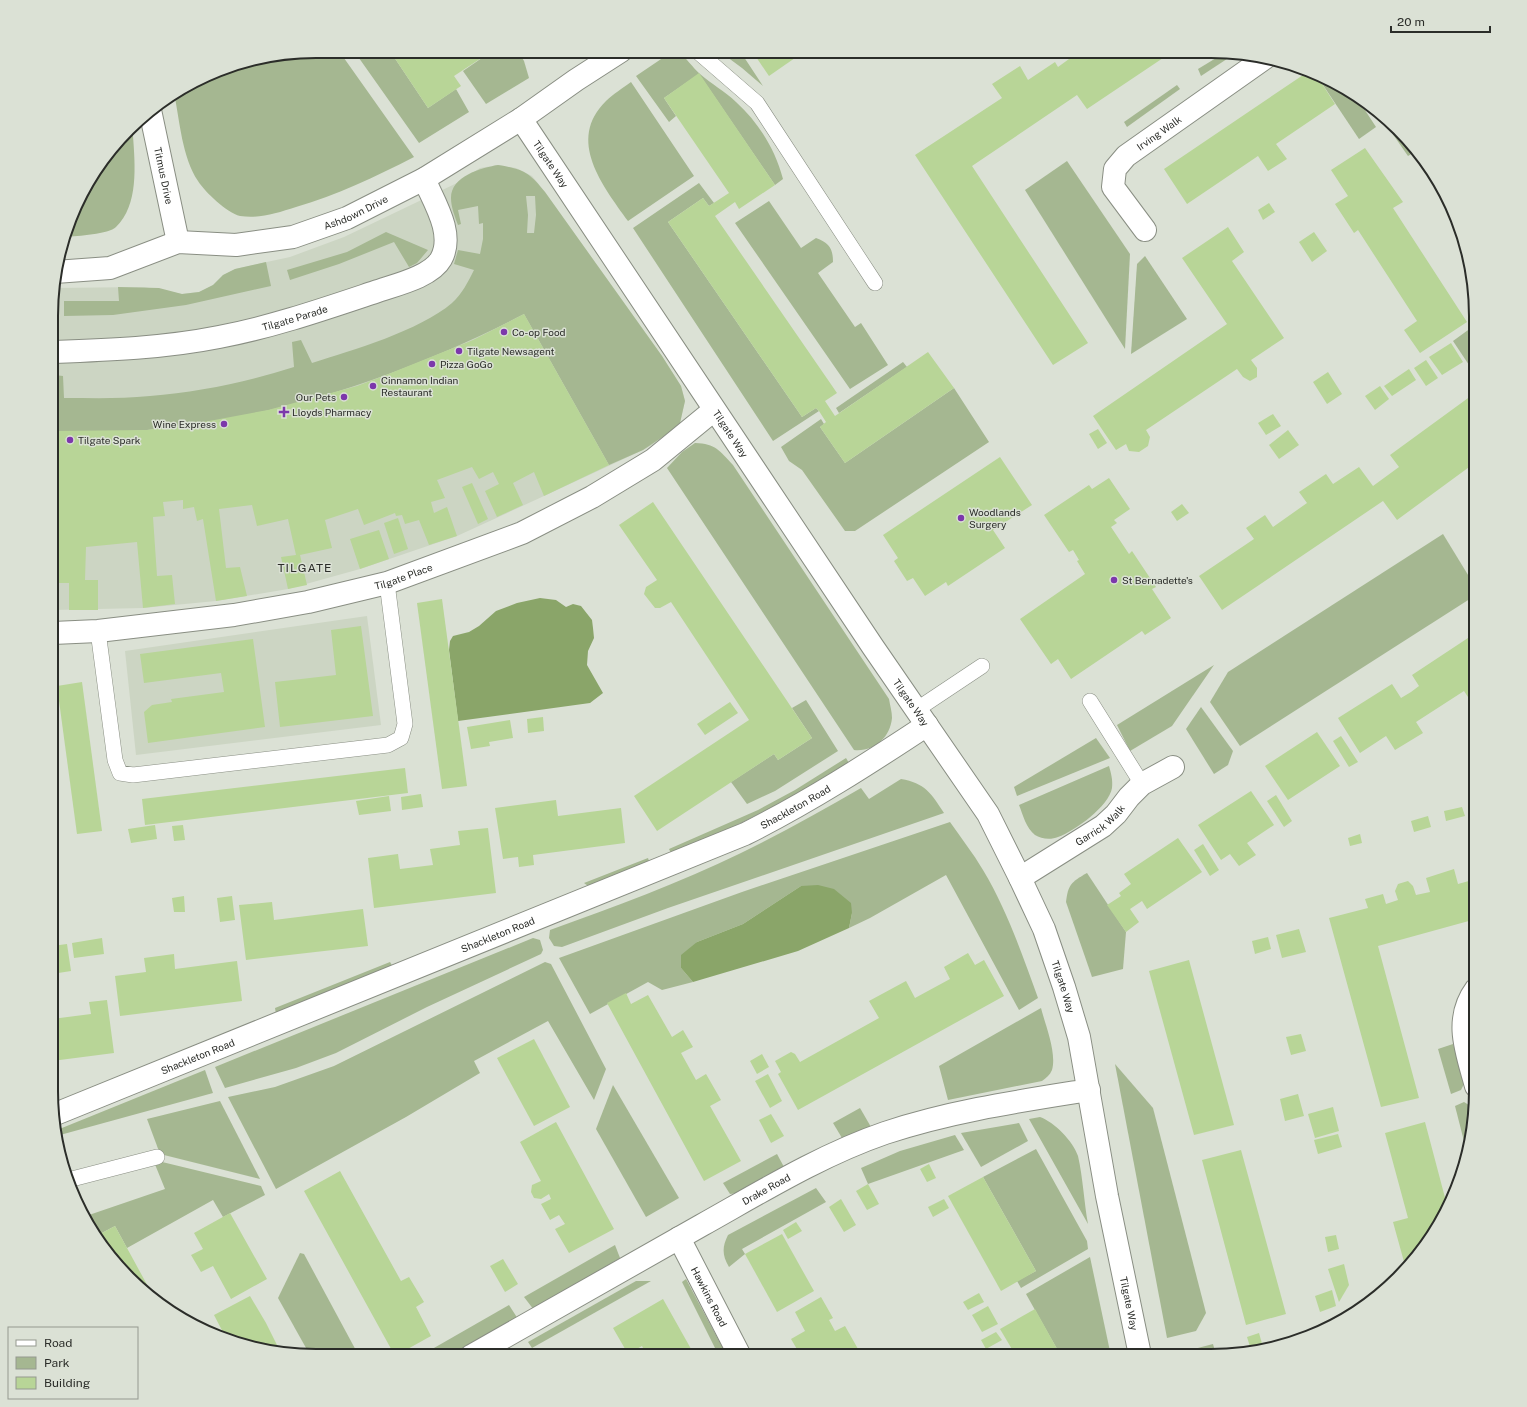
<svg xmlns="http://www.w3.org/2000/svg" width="1527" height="1407" font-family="'Public Sans',sans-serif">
	<rect width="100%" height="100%" fill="#dbe1d5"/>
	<!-- built -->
	<g fill="#ccd5c3">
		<polygon points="498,165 516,168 532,176 545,192 662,356 681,386 685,401 680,423 654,444 643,450 544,496 457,536 360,569 288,589 216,601 143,608 53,610 53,288 144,287 182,294 199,292 213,285 223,275 235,269 290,257 344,237 457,183 480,168"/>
		<polygon points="367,616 381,725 136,755 125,651"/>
	</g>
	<!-- green -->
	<g fill="#a5b791" fill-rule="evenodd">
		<path d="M316,51H339L414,157C375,177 337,195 296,207C277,213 260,219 240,216C227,213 205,192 198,181C182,157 180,122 174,93L183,87L231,65Z"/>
		<polygon points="354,51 390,51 428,108 456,89 469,112 419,143"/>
		<polygon points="492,51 518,51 524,61 529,78 486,104 463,71"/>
		<polygon points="719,51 740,51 763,86 742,68"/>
		<path d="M678,52C687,58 692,67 700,74C711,84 725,91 736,102C759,123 775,149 783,179L775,185L699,74L664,98L676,116L669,122L636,76L670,53Z"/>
		<polygon points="1226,52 1236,53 1201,76 1198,69"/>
		<polygon points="1315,73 1328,78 1355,95 1376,127 1359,139"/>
		<path d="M631,82L694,176L628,221C603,186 566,140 606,101C613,94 623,88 631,82Z"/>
		<polygon points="1177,85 1180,89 1127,127 1124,122"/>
		<polygon points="1376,110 1396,128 1413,153 1408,156"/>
		<path d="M131,130L133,136C135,165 139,205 116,227C109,234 77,236 66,237L65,230L86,184Z"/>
		<polygon points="1067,161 1130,254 1125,349 1025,190"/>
		<path d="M498,165C523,169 529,172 545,192L662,356L681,386L685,401L680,423L667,434L643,450L609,465L524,314C408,374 279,418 147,430C116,432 84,432 53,431L54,375L63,376L64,398C93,398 121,399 150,396C198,392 247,382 294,367L292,342L301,340L312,363C353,350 419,331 452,303C462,294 468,282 474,270L454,264L458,250L480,254L483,239V223L479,224L478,206L458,210L461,224L458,225C455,217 451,207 451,198C451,176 481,168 498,165ZM526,196H535L536,215L534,233H527L528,215Z"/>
		<polygon points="699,183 714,203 709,206 703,198 668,222 802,417 816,408 819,411 773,441 633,228"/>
		<path d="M769,201L801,248L816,238C829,243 833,248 833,262L818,273L855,327L861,323L888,365L850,389L735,223Z"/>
		<polygon points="386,232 428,250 417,263 409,267 394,242 339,264 290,280 287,270 347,252"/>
		<polygon points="1145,256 1187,319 1131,354 1137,264"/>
		<polygon points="266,262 271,286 186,305 113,315 64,316 64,301 119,301 118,287 159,288 182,294 199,292 213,285 223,275 235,269"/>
		<polygon points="1475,325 1475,374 1453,341"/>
		<polygon points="903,362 907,367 839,413 836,408"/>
		<polygon points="954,388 989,442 855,531 845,531 802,470 789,461 781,447 821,419 824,424 820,427 845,463"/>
		<path d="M695,443C716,444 719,450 733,465L889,699C890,705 892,712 892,718C890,738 874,752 854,750L667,468L682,452Z"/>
		<polygon points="1443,534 1476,588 1476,595 1240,746 1210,702 1228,672"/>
		<polygon points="1214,665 1172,726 1130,751 1117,725"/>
		<polygon points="806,700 838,751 775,791 747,804 731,782 774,754 778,760 812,738 792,708"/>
		<polygon points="1201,707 1233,751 1228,765 1214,774 1186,729"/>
		<polygon points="1096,738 1110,758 1017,796 1014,787"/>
		<path d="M846,758L849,763C791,799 734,828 672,855L669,849L758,810L795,790Z"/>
		<path d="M1109,766C1111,773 1113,780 1112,788C1109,806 1075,831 1058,837C1051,840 1041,839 1035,835C1026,828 1023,815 1019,805Z"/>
		<path d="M901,779C925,783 931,793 944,813L668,908L562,947L554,946L549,938L550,930C614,907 679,883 741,853C782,833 821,811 861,788L869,799Z"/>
		<path d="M950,822C961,838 973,853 983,870C1007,910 1022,954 1038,998L1019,1010L946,875L870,918L849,928L852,913L801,886L743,924L697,942L681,968L693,982L662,990L648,982L590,1014L559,958L742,892Z"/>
		<polygon points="648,858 650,864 591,888 584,883"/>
		<path d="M1087,873L1126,932L1123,969L1092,977L1066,902C1068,885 1071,882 1087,873Z"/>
		<polygon points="533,938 540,940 543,950 541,954 427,1007 336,1053 296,1068 225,1088 215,1067"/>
		<polygon points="390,962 393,967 276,1014 275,1008"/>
		<polygon points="545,962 551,964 606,1069 594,1100 548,1021 474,1061 480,1073 406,1117 276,1189 228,1097 275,1087 334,1066"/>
		<path d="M1041,1008C1045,1024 1057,1053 1052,1070C1050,1075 1046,1078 1042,1081L948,1100L939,1066Z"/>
		<polygon points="1453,1044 1465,1082 1461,1090 1451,1094 1438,1049"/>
		<polygon points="1115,1064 1153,1108 1206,1313 1196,1331 1167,1338"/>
		<polygon points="205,1070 213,1093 60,1135 57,1133 57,1130"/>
		<polygon points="613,1085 679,1198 646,1217 596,1129"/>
		<polygon points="220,1101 260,1179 160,1154 147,1119"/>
		<path d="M1464,1102L1472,1107C1476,1121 1472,1139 1467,1153L1455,1106Z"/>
		<polygon points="860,1108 871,1127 842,1138 833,1123"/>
		<path d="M1040,1117C1054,1122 1073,1141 1078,1156C1083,1178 1084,1202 1088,1224L1029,1119Z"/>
		<polygon points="1019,1123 1028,1141 981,1167 961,1133"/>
		<polygon points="955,1135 964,1150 868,1184 861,1168 900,1151"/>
		<polygon points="1036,1149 1087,1241 1088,1249 1021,1288 1017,1281 1036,1271 983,1177"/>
		<polygon points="777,1154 784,1167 738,1193 730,1194 723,1183"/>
		<polygon points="158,1161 261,1186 265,1195 223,1217 213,1200 127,1248 115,1226 98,1235 86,1216 165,1189 154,1162"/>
		<path d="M816,1188L826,1202L742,1249L745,1254L729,1267C722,1255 722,1247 728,1235Z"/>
		<polygon points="615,1245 620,1258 534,1310 524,1297"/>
		<polygon points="300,1253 304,1254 359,1356 310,1355 278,1298"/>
		<polygon points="1090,1257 1111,1356 1061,1356 1026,1294"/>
		<polygon points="686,1279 727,1356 719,1356 682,1282"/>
		<polygon points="636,1281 651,1281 532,1348 528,1342"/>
		<polygon points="509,1305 518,1319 451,1356 420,1356"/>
		<polygon points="1213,1344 1216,1355 1171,1355"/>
	</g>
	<!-- forest -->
	<g fill="#8aa569">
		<polygon points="540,598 556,600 566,607 573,604 581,606 592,620 593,628 594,638 588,651 587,665 603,693 590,703 458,721 449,650 450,641 453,636 469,632 479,626 496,611 517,603"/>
		<polygon points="818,885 834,889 851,903 852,913 849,928 798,951 693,982 681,968 681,955 697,942 743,924 801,886"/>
	</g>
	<!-- building -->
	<g fill="#b8d597">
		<polygon points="390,51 492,51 454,76 461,86 428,108"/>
		<polygon points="752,51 805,51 769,76"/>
		<polygon points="1080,51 1088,51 1091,56 1098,52 1172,52 1087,109 1077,95 972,166 1088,343 1053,365 915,155 1002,98 992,84 1020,66 1028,80 1055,62 1058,67"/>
		<polygon points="1309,71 1315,73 1335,104 1276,144 1287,159 1268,171 1258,156 1187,204 1164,169"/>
		<polygon points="699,73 775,185 739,209 735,202 715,216 837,393 825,401 835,416 928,352 954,388 845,463 820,427 826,422 819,411 816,408 802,417 668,222 703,198 709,206 729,193 664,98"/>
		<polygon points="1365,148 1403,202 1393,208 1467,322 1420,353 1404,330 1417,321 1358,230 1354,233 1335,204 1348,196 1331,170"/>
		<polygon points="1269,203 1275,212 1263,220 1258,210"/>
		<polygon points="1228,227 1244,252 1232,261 1284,338 1251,360 1257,368 1257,377 1250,381 1243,377 1237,369 1146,430 1150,437 1148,446 1139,452 1129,451 1126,444 1116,450 1093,416 1227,324 1182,258"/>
		<polygon points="1314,232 1327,251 1312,262 1299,242"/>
		<polygon points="524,314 609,465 544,496 534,472 513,483 523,505 497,517 485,491 499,484 493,472 479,479 472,467 437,480 445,498 431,502 434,513 447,507 457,536 429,545 419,520 405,524 402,515 396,516 395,513 364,525 358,509 325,520 332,548 300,555 307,585 288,589 281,557 296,555 288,519 257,526 252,505 219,509 226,568 240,567 247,596 216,601 203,519 197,521 194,507 183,509 183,500 163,502 165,516 153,517 157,576 172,575 175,604 143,608 137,542 86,547 85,580 98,580 98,610 69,610 69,583 53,583 53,431 147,430 209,421 268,410 357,386 386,375 473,340"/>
		<polygon points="1451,343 1463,362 1442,375 1429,357"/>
		<polygon points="1426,360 1438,378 1426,386 1414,368"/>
		<polygon points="1409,369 1416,380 1392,396 1384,386"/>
		<polygon points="1328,372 1342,394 1327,404 1313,382"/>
		<polygon points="1380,386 1389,399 1375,410 1365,396"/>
		<polygon points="1475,393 1476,462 1397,520 1383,501 1222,610 1199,576 1254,539 1246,528 1265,515 1273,527 1307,503 1299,492 1326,474 1333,484 1359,467 1373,486 1399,467 1390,455"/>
		<polygon points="1273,414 1281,426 1266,435 1258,423"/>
		<polygon points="1098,429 1107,443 1098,449 1089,434"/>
		<polygon points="1288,430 1299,445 1279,459 1269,445"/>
		<polygon points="1000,457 1032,505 993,530 1005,548 948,586 946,582 925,596 913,578 907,581 894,561 898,558 883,535"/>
		<polygon points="1109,478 1130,509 1114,520 1117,523 1111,527 1129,554 1132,551 1156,587 1152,589 1171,618 1145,635 1142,631 1071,679 1058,659 1051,664 1020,619 1085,574 1077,561 1079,560 1073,550 1069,552 1044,515 1089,485 1092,489"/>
		<polygon points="472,483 488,519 478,524 462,487"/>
		<polygon points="653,502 812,738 778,760 774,754 657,831 634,796 749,720 671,602 660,608 655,608 644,594 646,587 657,580 619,525"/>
		<polygon points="1182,504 1189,513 1177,521 1171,512"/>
		<polygon points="398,518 408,549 394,554 384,523"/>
		<polygon points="379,530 389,559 360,569 350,539"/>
		<polygon points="442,599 467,786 442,789 417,603"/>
		<polygon points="361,626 373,716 280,727 275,682 336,675 331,630"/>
		<polygon points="1468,638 1476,649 1476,701 1472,703 1464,691 1416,722 1423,733 1395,750 1386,736 1360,753 1338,718 1392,684 1401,698 1411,692 1419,686 1412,675"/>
		<polygon points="253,639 265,727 148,743 144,712 152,705 172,702 171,699 224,692 221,673 144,683 140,654"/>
		<polygon points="53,655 58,656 56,680 52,680"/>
		<polygon points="82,682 102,831 77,834 57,686"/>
		<polygon points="730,702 738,713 705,735 697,724"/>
		<polygon points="543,717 544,731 528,733 527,719"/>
		<polygon points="510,720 513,738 489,742 490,746 471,749 467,727"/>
		<polygon points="1317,732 1340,766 1288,800 1265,766"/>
		<polygon points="1341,736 1358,762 1349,767 1333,741"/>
		<polygon points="405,768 408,793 145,825 142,799"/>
		<polygon points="1251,791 1274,825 1247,843 1256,855 1239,866 1230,854 1221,860 1198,825"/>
		<polygon points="421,794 423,807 402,810 401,797"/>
		<polygon points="1276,795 1292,821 1284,827 1267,801"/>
		<polygon points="389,796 391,811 359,815 356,801"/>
		<polygon points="556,800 558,816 621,808 625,843 533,855 534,865 519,867 518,857 503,859 495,808"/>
		<polygon points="1462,807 1465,816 1446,821 1444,811"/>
		<polygon points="1428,816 1431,827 1414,832 1411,821"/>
		<polygon points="155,825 157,839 131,843 128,829"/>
		<polygon points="183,825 185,840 174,841 172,826"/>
		<polygon points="488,828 496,893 374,908 368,858 398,854 400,869 433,865 430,849 460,845 458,831"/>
		<polygon points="1360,834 1362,843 1350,846 1348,838"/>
		<polygon points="1178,838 1202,872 1147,909 1142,901 1130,909 1139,922 1126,932 1107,905 1121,896 1119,893 1131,884 1124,874"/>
		<polygon points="1203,844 1219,870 1210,876 1194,850"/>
		<polygon points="1454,869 1458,884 1476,879 1476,919 1378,946 1419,1098 1381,1107 1329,918 1368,908 1365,899 1383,894 1386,904 1398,900 1395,891 1398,884 1408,881 1413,886 1416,895 1430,892 1426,878"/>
		<polygon points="184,896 185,912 174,912 172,898"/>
		<polygon points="232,896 235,920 220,922 217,898"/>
		<polygon points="272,902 274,920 363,909 368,946 246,960 239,905"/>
		<polygon points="1299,929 1306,952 1282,958 1276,935"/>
		<polygon points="1268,937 1271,949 1255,954 1252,941"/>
		<polygon points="102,938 104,954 74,958 72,943"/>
		<polygon points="67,944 71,971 52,974 52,946"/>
		<polygon points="968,953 975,965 984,960 1004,996 798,1110 778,1074 781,1072 775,1061 791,1052 795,1054 800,1062 879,1018 869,1001 906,981 915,998 950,979 944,967"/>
		<polygon points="174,954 175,969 237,961 242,1001 120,1016 115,976 146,972 144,958"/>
		<polygon points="1189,960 1234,1125 1194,1135 1149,971"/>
		<polygon points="626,993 631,1004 648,995 672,1037 683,1030 693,1047 681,1053 696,1080 706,1074 721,1100 710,1106 741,1161 704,1181 607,1003"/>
		<polygon points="107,1000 114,1053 52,1061 52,1019 91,1014 89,1002"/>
		<polygon points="1301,1034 1306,1051 1291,1055 1286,1037"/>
		<polygon points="534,1039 570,1107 534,1126 497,1058"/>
		<polygon points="762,1054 769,1067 757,1074 750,1061"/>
		<polygon points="768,1074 782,1101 770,1108 755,1081"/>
		<polygon points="1298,1094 1304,1116 1285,1121 1280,1099"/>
		<polygon points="1333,1107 1339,1131 1315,1138 1308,1114"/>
		<polygon points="771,1114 784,1136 771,1143 759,1120"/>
		<polygon points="556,1122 614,1229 569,1253 555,1229 565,1224 559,1215 550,1220 541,1204 551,1199 549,1194 541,1199 534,1198 531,1192 532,1185 541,1181 520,1142"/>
		<polygon points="1425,1122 1448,1209 1421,1252 1406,1269 1393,1222 1408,1218 1385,1133"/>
		<polygon points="1338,1134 1342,1147 1318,1154 1314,1140"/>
		<polygon points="1241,1150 1286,1314 1246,1325 1202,1160"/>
		<polygon points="929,1164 936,1178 927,1182 920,1169"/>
		<polygon points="340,1171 401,1281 409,1277 424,1302 416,1307 431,1336 395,1356 304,1191"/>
		<polygon points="983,1177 1036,1271 1001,1291 948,1196"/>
		<polygon points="868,1184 879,1204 867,1210 856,1191"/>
		<polygon points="841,1199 856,1225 844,1232 829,1207"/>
		<polygon points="944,1199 949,1208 933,1217 928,1207"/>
		<polygon points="230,1213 267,1279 231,1299 213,1266 201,1272 191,1255 203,1249 194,1233"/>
		<polygon points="796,1222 802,1231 788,1239 783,1230"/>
		<polygon points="115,1226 145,1281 158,1304 117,1265 98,1235"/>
		<polygon points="782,1234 814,1291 777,1312 745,1254"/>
		<polygon points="1336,1235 1339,1249 1328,1252 1325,1237"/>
		<polygon points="503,1259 518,1284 505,1292 490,1266"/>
		<polygon points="1344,1264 1349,1285 1339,1302 1328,1269"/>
		<polygon points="1332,1290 1336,1306 1320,1312 1315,1296"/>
		<polygon points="979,1293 984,1302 968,1310 963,1302"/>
		<polygon points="250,1296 266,1323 281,1353 264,1351 226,1338 214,1315"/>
		<polygon points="821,1297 833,1318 829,1320 835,1331 845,1326 862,1356 801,1356 791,1339 805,1331 795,1312"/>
		<polygon points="663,1299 695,1356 630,1356 643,1348 642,1346 628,1354 613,1328"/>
		<polygon points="988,1306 998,1324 982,1332 972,1315"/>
		<polygon points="1035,1309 1061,1356 1016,1356 1000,1329"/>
		<polygon points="996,1332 1002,1340 986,1349 981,1340"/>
		<polygon points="1259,1333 1263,1347 1251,1350 1247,1337"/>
	</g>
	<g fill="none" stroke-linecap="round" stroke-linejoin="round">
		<!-- lane casing -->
		<g stroke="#898e83" stroke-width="16">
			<g id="lane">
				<polyline points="697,51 757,103 875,283"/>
				<polyline points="98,631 115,760 120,773 133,775 388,745 401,738 405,724 387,583"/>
				<polyline points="1090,701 1142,784"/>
				<polyline points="916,710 982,666"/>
				<polyline points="68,1180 157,1157"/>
			</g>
		</g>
		<!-- street casing -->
		<g stroke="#898e83" stroke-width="24">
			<g id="street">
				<path id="s1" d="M150,110L178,242"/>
				<path id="s2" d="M1145,230L1113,187L1115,169L1126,156L1265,58"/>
				<path id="s3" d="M53,352C108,350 164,348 219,337C272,327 324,309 375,292C395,285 431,277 441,259C455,234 434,202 424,179"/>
				<path id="s4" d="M53,633L98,631L234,615L308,602L387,583L522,533L592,497L653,460L714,410"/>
				<path id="s5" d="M1020,878L1103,826L1116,814L1129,797L1142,784L1173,767"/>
				<path d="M1476,989C1453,1020 1467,1053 1476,1086"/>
				<path id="s6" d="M53,1115L745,834C809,802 868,764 927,725"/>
				<path id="s7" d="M679,1238L740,1356"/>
				<path id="s8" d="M471,1356C548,1312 625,1268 702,1225C761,1192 821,1155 885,1133C951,1111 1020,1101 1089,1090"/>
			</g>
		</g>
		<!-- secondary casing -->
		<g stroke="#898e83" stroke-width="24">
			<g id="secondary">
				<path id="s9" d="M521,119L873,647L988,814L1020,878L1044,929L1064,987L1079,1037L1107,1196L1140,1355"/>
				<path id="s10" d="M55,272L110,268L178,242L236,245L293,237L347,218L424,179L521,119L576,80L621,51"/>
			</g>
		</g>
		<!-- lane -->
		<use href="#lane" stroke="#fff" stroke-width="15"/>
		<!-- street -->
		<use href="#street" stroke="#fff" stroke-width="22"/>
		<!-- secondary -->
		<use href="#secondary" stroke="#fff" stroke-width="22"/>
	</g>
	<!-- markers -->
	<g fill="#7c38ab" stroke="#dbe1d5" stroke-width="1.5">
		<circle cx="504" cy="332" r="4"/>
		<circle cx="459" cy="351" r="4"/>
		<circle cx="432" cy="364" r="4"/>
		<circle cx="373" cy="386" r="4"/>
		<circle cx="344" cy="397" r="4"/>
		<path d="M282 406h4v4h4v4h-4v4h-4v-4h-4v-4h4z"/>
		<circle cx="224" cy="424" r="4"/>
		<circle cx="70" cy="440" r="4"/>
		<circle cx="961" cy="518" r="4"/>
		<circle cx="1114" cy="580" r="4"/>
	</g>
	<g text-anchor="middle" stroke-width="3" stroke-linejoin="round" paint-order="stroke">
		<!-- street labels -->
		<g font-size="10" fill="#2b2d29" stroke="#dbe1d5">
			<text dy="4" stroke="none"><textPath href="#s2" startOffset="129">Irving Walk</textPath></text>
			<text dy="4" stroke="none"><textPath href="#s9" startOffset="54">Tilgate Way</textPath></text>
			<text dy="4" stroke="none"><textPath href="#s1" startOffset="67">Titmus Drive</textPath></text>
			<text dy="4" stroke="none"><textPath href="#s10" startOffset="311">Ashdown Drive</textPath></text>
			<text dy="4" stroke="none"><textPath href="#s3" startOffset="245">Tilgate Parade</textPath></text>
			<text dy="4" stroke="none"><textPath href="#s9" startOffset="378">Tilgate Way</textPath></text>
			<text dy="4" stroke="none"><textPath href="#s4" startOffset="356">Tilgate Place</textPath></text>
			<text dy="4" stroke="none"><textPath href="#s9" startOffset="702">Tilgate Way</textPath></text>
			<text dy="4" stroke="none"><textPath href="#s6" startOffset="804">Shackleton Road</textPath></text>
			<text dy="4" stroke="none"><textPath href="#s5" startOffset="96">Garrick Walk</textPath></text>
			<text dy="4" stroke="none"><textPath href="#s6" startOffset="480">Shackleton Road</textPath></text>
			<text dy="4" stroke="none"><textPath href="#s9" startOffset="1026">Tilgate Way</textPath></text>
			<text dy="4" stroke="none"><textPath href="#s6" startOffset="156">Shackleton Road</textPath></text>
			<text dy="4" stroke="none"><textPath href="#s8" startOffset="339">Drake Road</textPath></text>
			<text dy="4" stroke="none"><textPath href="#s7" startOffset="66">Hawkins Road</textPath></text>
			<text dy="4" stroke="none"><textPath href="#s9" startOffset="1350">Tilgate Way</textPath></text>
		</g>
		<!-- poi labels -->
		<g font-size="10" fill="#2b2d29" stroke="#dbe1d5" text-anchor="start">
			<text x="512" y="336">Co-op Food</text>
			<text x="467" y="355">Tilgate Newsagent</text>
			<text x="440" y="368">Pizza GoGo</text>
			<text x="381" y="384">Cinnamon Indian<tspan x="381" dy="12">Restaurant</tspan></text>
			<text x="336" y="401" text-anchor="end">Our Pets</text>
			<text x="292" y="416">Lloyds Pharmacy</text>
			<text x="216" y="428" text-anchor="end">Wine Express</text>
			<text x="78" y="444">Tilgate Spark</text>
			<text x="969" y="516">Woodlands<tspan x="969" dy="12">Surgery</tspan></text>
			<text x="1122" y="584">St Bernadette's</text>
		</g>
		<!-- quarter labels -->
		<g font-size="12" letter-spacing="1" fill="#2b2d29" stroke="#dbe1d5">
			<text x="305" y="572">TILGATE</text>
		</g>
	</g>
	<!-- crop -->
	<path d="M0 0H1527V1407H0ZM316 58H1211A258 258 0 0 1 1469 316V1091A258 258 0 0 1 1211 1349H316A258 258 0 0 1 58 1091V316A258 258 0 0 1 316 58Z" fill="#dbe1d5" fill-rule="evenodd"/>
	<path fill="none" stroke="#2b2d29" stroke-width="2" d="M316 58H1211A258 258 0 0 1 1469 316V1091A258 258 0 0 1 1211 1349H316A258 258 0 0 1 58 1091V316A258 258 0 0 1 316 58Z"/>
	<!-- legend -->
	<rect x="8" y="1327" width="130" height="72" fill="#dbe1d5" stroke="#959990"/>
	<rect x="16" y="1340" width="20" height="6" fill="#ffffff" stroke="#959990"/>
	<text x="44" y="1347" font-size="12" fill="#2b2d29">Road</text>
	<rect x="16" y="1357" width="20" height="12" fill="#a5b791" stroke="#959990"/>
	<text x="44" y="1367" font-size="12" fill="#2b2d29">Park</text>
	<rect x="16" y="1377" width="20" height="12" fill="#b8d597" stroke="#959990"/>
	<text x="44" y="1387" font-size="12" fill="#2b2d29">Building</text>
	<!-- scale -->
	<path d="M1391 26v6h99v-6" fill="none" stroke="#2b2d29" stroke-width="2"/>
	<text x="1397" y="26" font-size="12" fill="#2b2d29" stroke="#dbe1d5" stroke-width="3" paint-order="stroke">20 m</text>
</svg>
